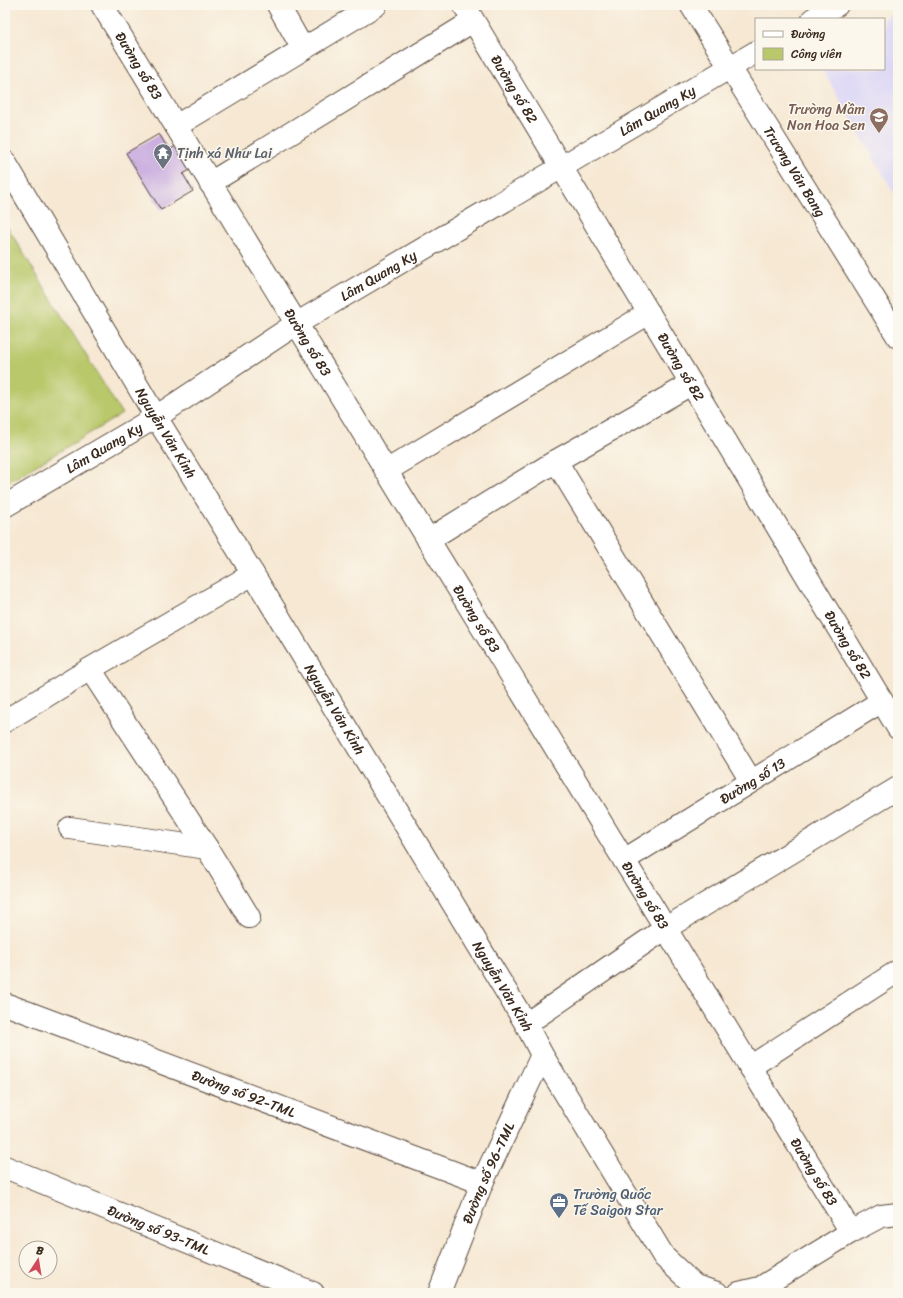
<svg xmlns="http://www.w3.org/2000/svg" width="903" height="1298" font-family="Sriracha,sans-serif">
	<rect width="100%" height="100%" fill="#fbf7ec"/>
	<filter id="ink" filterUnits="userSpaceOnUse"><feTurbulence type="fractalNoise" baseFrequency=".025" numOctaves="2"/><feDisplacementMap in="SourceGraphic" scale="8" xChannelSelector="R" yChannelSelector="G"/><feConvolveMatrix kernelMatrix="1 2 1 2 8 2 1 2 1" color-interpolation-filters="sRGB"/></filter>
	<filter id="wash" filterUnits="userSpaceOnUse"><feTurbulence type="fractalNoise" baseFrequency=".012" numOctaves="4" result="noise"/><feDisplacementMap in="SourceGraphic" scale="16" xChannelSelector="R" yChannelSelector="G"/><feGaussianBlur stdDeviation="0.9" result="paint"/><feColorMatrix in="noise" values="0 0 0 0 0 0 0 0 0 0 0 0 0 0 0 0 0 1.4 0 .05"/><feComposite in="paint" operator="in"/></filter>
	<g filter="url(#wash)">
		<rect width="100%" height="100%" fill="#f6e8d3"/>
		<!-- built -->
		<polygon fill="#dbd6f7" points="898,11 898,200 822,69 884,69 884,19"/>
		<!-- green -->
		<polygon fill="#b9c86a" stroke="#7a7944" points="5,223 122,414 5,484"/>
		<g id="blocks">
			<!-- building -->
			<polygon fill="#c8aae0" points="159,134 169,150 181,143 195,167 183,174 193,191 161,210 126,153"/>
		</g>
	</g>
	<g filter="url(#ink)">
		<use href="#blocks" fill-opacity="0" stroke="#574639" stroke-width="1"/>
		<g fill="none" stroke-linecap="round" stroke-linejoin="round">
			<!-- street casing -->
			<g stroke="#574639" stroke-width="24">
				<g id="street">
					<path id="s1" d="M102,5L851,1232"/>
					<polyline points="278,5 303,49"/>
					<path id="s2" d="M464,5L898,728"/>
					<path id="s3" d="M691,5L898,337"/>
					<polyline points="813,19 837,5"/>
					<polyline points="176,126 376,5"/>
					<path id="s4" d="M5,162L156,417L253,574L526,1024L542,1055L664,1257L695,1286L717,1293"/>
					<polyline points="210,183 473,21"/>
					<polyline points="556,461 751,781"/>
					<polyline points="386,471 649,313"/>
					<path id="s5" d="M5,506L156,417L296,324L756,52"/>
					<polyline points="428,540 556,461 691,384"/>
					<polyline points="90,669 207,848 249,917"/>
					<polyline points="5,721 90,669 253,574"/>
					<polyline points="70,828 207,848"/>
					<path id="s6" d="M624,860L882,701"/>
					<path id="s7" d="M5,1004L482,1183"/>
					<polyline points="526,1024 666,928 898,788"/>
					<polyline points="750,1067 898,971"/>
					<path id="s8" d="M5,1167L313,1293"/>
					<path id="s9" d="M439,1293L482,1183L542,1055"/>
					<polyline points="739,1293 760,1288 851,1232 881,1216 898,1214"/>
				</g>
			</g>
			<!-- street -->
			<use href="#street" stroke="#fff" stroke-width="22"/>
		</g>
	</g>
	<!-- icons -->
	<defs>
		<g id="school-pin" transform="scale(1)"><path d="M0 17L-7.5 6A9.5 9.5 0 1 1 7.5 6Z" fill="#8d6e63" stroke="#fbf7ec"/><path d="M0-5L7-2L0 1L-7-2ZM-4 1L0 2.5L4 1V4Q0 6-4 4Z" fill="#fff"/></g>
		<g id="temple-pin" transform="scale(1)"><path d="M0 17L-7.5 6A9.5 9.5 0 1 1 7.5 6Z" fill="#6b7280" stroke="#fbf7ec"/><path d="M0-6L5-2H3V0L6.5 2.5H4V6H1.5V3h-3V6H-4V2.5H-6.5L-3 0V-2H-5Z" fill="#fff"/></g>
		<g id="office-pin" transform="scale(1)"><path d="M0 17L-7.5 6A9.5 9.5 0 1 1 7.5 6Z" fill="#5c6f8a" stroke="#fbf7ec"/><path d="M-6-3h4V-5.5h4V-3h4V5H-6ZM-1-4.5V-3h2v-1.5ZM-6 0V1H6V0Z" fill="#fff"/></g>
	</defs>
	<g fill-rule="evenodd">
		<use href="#school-pin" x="879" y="117"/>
		<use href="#temple-pin" x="163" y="153"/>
		<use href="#office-pin" x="559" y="1202"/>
	</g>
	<g text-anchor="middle" stroke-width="3" stroke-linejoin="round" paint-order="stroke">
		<!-- street labels -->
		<g font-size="14" fill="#3b2a1e" stroke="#fbf7ec">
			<text dy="5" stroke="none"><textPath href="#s1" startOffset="71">Đường số 83</textPath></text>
			<text dy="5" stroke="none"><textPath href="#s2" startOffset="98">Đường số 82</textPath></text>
			<text dy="5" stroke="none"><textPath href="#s5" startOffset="763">Lâm Quang Ky</textPath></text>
			<text dy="5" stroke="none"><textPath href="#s3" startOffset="196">Trương Văn Bang</textPath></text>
			<text dy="5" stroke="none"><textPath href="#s5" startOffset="439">Lâm Quang Ky</textPath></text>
			<text dy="5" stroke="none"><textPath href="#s1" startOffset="395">Đường số 83</textPath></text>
			<text dy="5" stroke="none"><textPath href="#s2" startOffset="422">Đường số 82</textPath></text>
			<text dy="5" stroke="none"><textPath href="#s4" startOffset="315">Nguyễn Văn Kỉnh</textPath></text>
			<text dy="5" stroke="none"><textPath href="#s5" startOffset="115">Lâm Quang Ky</textPath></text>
			<text dy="5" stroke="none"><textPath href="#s1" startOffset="719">Đường số 83</textPath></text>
			<text dy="5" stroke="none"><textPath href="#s2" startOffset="746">Đường số 82</textPath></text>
			<text dy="5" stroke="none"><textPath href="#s4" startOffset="639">Nguyễn Văn Kỉnh</textPath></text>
			<text dy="5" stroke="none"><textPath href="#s6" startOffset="151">Đường số 13</textPath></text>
			<text dy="5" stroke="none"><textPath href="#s1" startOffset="1043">Đường số 83</textPath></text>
			<text dy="5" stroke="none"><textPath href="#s4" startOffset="963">Nguyễn Văn Kỉnh</textPath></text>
			<text dy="5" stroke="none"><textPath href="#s7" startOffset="255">Đường số 92-TML</textPath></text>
			<text dy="5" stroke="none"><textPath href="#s1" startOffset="1367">Đường số 83</textPath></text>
			<text dy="5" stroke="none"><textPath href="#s9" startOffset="130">Đường số 96-TML</textPath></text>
			<text dy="5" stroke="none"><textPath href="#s8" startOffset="166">Đường số 93-TML</textPath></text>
		</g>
		<!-- education labels -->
		<g font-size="14" fill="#785e54" stroke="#fbf7ec" text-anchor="end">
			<text x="865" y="114">Trường Mầm<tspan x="865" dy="16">Non Hoa Sen</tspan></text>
		</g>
		<!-- worship labels -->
		<g font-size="14" fill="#5b616d" stroke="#fbf7ec" text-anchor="start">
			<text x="177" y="158">Tịnh xá Như Lai</text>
		</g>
		<!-- service labels -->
		<g font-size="14" fill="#4e5e75" stroke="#fbf7ec" text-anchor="start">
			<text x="573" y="1199">Trường Quốc<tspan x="573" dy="16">Tế Saigon Star</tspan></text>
		</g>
	</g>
	<!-- margin -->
	<rect width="903" height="1298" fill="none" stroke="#fbf7ec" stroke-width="20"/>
	<!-- legend -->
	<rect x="755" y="18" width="130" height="52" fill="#fbf7ec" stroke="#aea59a"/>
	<rect x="763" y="31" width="20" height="6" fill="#ffffff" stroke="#aea59a"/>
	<text x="791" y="38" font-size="12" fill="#3b2a1e">Đường</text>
	<rect x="763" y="48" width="20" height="12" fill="#b9c86a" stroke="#aea59a"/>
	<text x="791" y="58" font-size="12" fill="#3b2a1e">Công viên</text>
	<!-- north arrow -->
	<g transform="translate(38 1260) rotate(12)"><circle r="19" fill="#fbf7ec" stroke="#aea59a"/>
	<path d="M0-3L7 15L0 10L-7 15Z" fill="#d1495b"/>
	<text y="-6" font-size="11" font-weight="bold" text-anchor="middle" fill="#3b2a1e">B</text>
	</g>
</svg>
